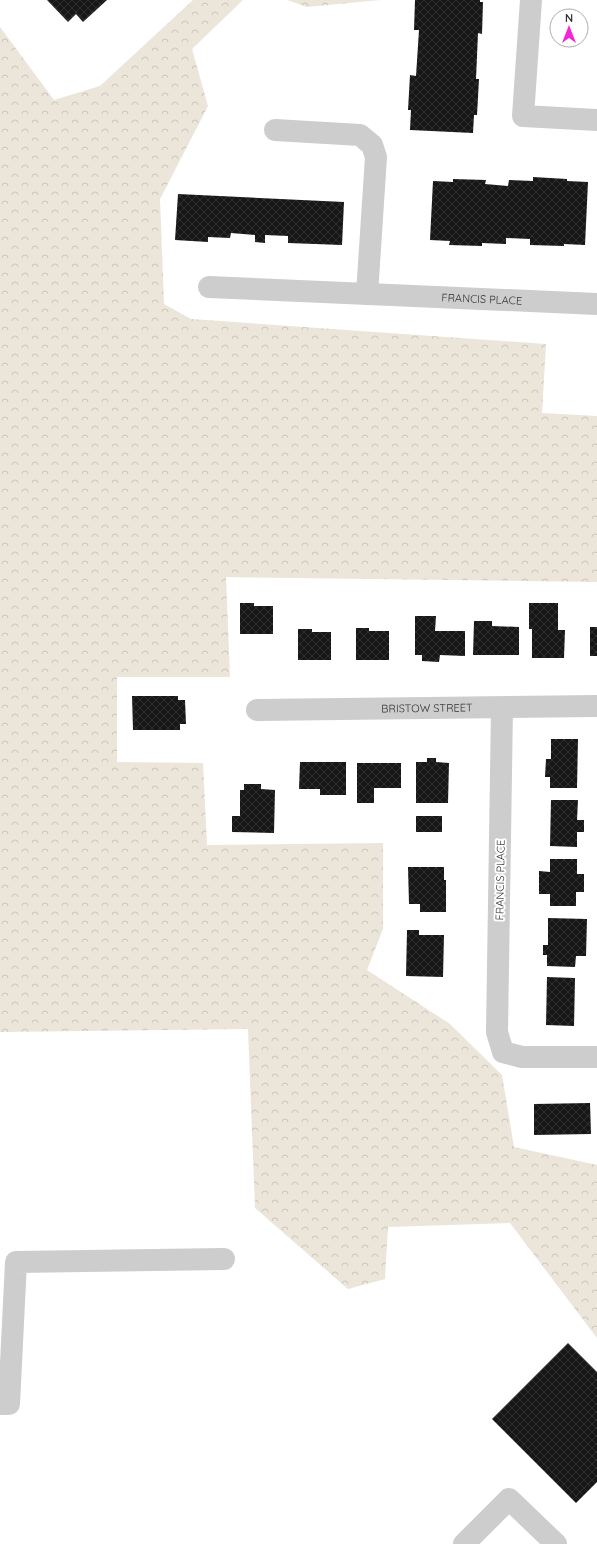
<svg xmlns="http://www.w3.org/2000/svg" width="597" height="1544" font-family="Quicksand,sans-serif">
	<defs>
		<pattern id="forest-crowns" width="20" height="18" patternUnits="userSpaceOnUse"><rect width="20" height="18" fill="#ebe5da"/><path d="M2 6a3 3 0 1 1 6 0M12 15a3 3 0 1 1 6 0" fill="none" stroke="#cac5bb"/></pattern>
		<pattern id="building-cross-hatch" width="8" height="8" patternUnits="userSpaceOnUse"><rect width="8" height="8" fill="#171717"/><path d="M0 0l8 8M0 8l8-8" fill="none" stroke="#303030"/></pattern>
	</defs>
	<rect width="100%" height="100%" fill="#fff"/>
	<!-- forest -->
	<g fill="url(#forest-crowns)">
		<polygon points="193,0 243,0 192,49 208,106 160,199 164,304 191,319 546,344 542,413 597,416 597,582 226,577 230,677 117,677 117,762 203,763 207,845 383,843 383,929 367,970 450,1024 502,1075 514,1147 597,1165 597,1338 510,1223 388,1227 385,1279 348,1289 255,1208 248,1029 0,1032 0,27 54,100 100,86"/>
		<polygon points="287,0 380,0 307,7"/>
	</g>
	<!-- building -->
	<g fill="url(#building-cross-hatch)">
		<polygon points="47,0 107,0 83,22 76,14 68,22"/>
		<polygon points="415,0 480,0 480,2 483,2 482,34 478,33 476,79 479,79 477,115 474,115 473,133 410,130 411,110 408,110 410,75 416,76 419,30 414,30"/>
		<polygon points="533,177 567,179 567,181 588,182 585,245 564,244 564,246 530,245 530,239 506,238 506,244 482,243 482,246 449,245 450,241 430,240 433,181 453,182 453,179 486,180 485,184 508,186 509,180 533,181"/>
		<polygon points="178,194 344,202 342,245 288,243 288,236 265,235 265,243 255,242 255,235 231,233 230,238 208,237 208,242 175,240"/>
		<polygon points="240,603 254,603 254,606 273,606 273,634 240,634"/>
		<polygon points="529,603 558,603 558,630 565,630 564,658 532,658 532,629 529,629"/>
		<polygon points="415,616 436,616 435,631 465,631 465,656 440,655 439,662 422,661 422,655 415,655"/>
		<polygon points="474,621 492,621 492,626 519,627 519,655 473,655"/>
		<rect x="590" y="627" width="7" height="29"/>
		<polygon points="356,628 369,628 369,631 389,631 389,660 356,660"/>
		<polygon points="298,629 312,629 312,632 331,632 331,660 298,660"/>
		<polygon points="132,696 178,696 178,700 185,700 186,724 180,724 180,730 133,730"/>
		<polygon points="551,739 578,739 577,788 550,788 550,777 545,777 546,759 551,759"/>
		<polygon points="427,758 436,758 436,762 449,763 448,803 416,803 416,762 427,762"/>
		<polygon points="300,762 346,762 346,795 320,795 320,789 299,789"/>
		<polygon points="357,763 401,763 401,788 374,788 374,803 357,803"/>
		<polygon points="244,784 261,784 261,789 275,790 274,833 232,832 232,816 240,816 240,790 244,790"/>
		<polygon points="551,800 578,800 577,820 584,820 584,832 577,832 577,847 550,846"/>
		<rect x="416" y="816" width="26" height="16"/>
		<polygon points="550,859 577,859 577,874 584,874 584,892 576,892 576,906 550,906 550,894 539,894 539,871 550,872"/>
		<polygon points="408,867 444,867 444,880 446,880 446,912 420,912 420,904 409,904"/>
		<polygon points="548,918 587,919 586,956 576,956 575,967 547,966 547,955 543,955 543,945 548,945"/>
		<polygon points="407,930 419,930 419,935 444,935 443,977 406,976"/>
		<polygon points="547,977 575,978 574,1026 546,1025"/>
		<polygon points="590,1103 591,1134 534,1135 534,1104"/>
		<polygon points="568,1343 597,1372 597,1482 576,1503 492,1419"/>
	</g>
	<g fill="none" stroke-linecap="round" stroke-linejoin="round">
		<!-- minor -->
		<g stroke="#cdcdcd" stroke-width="22">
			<polyline points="531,0 523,116 597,120"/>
			<polyline points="275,130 360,135 372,145 376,157 367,294"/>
			<path id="s1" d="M209,287L597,304"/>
			<polyline points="502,708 497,1032 503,1052 522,1057 597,1057"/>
			<path id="s2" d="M257,710L597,706"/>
			<polyline points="0,1404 9,1404 16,1262 224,1259"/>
			<polyline points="464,1544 509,1499 556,1544"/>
		</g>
	</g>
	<g text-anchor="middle" stroke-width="4" stroke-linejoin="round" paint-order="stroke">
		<!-- street labels -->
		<g font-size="11" fill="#303030" stroke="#fff">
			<text dy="4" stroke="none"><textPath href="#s1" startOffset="273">FRANCIS PLACE</textPath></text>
			<text dy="4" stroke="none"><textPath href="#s2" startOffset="170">BRISTOW STREET</textPath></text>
			<text transform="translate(500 880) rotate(-89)" y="4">FRANCIS PLACE</text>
		</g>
	</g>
	<!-- north arrow -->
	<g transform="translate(569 28)"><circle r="19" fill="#ffffff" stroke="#acacac"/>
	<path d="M0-3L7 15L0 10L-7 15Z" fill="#f326d5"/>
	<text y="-6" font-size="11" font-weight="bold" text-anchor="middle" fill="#303030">N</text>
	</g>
</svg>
